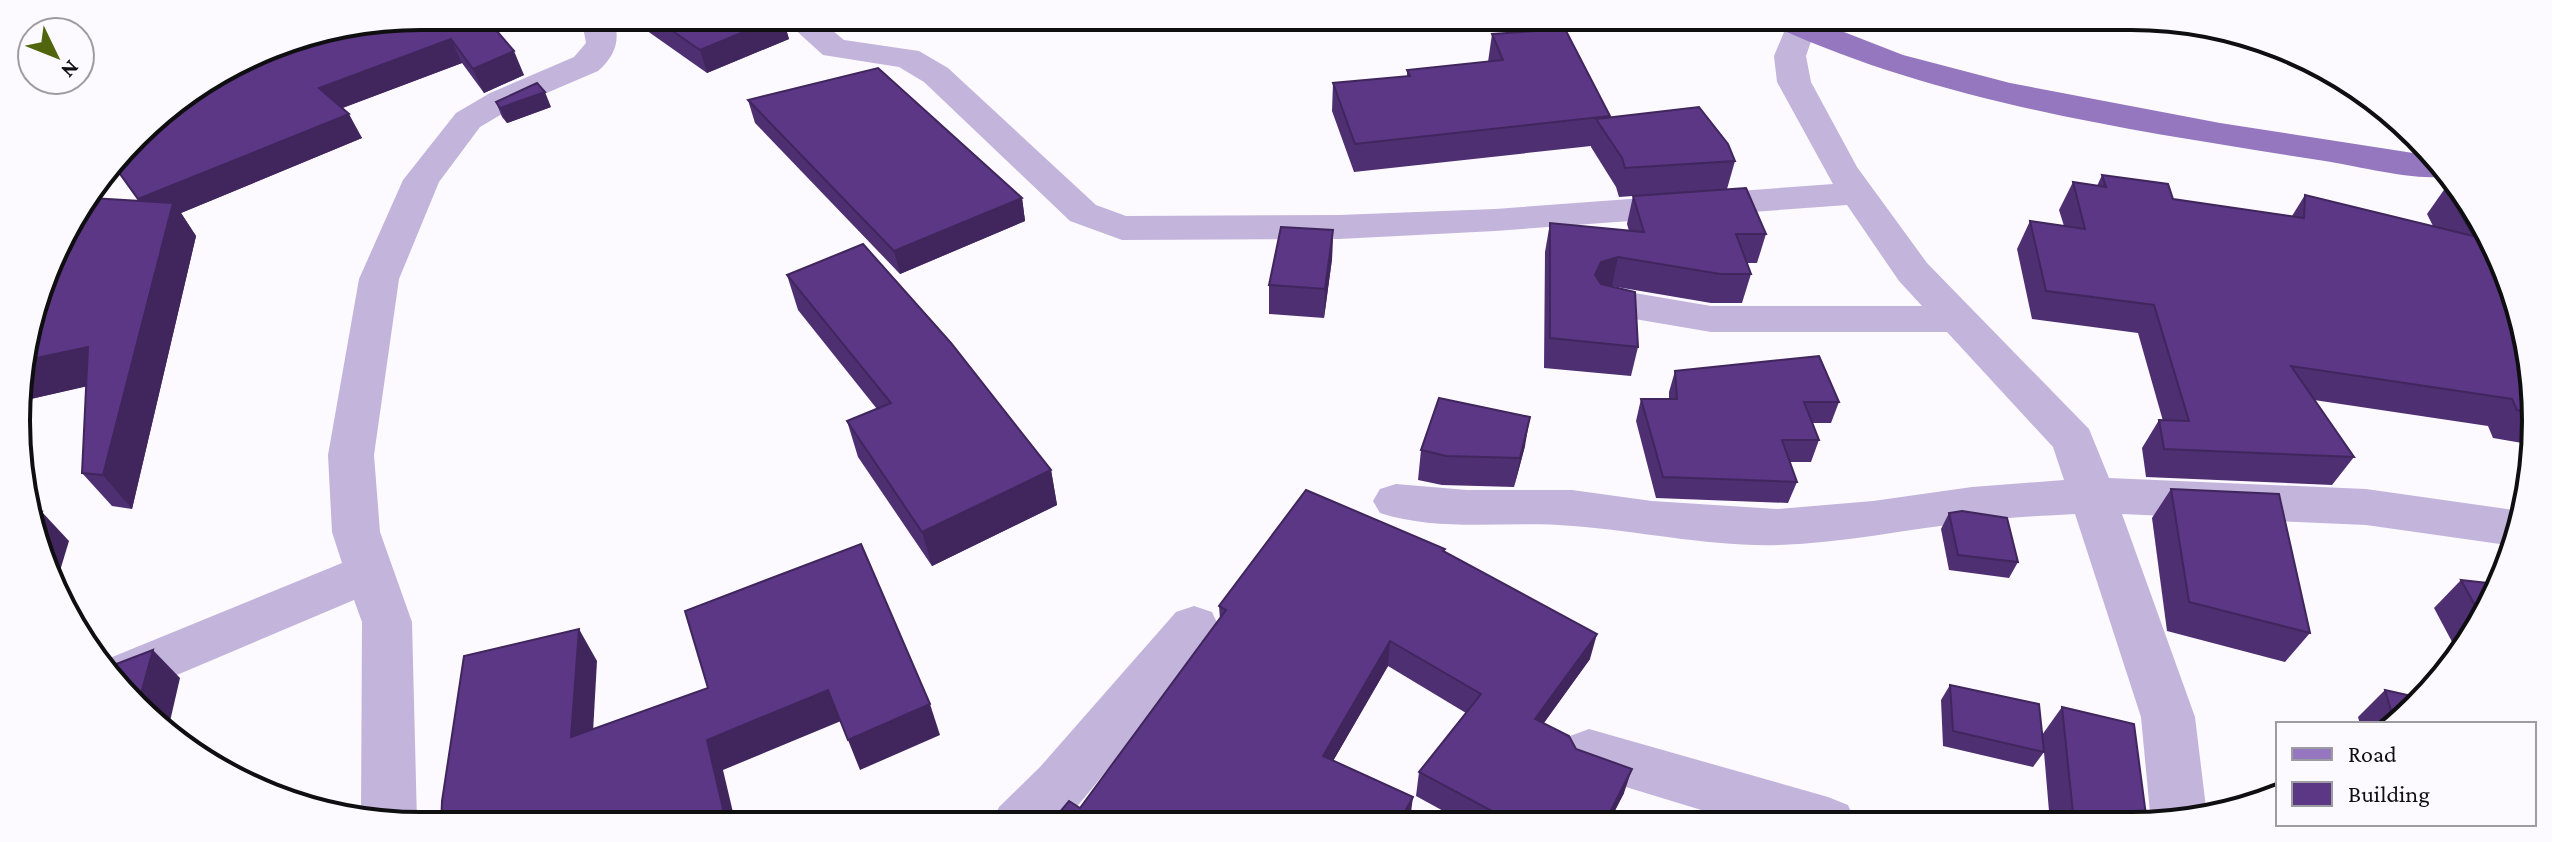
<svg xmlns="http://www.w3.org/2000/svg" width="2552" height="842" font-family="'Crimson Pro',serif">
	<rect width="100%" height="100%" fill="#fcfaff"/>
	<g fill="none" stroke-linecap="round" stroke-linejoin="round">
		<!-- minor -->
		<g fill="#c3b4dc" fill-rule="evenodd">
			<path d="M581,16H613C621,39 616,55 598,71L514,107L480,127L439,182L399,279L374,455L380,532L412,622L417,822L416,825L361,818L362,622L354,600L132,694L100,662L342,563L332,532L328,455L359,279L403,180L456,113L490,93L574,57L586,43Z"/>
			<path d="M780,16H815L844,40L919,51L948,68L1096,205L1126,216L1339,215L1495,209L1833,184L1777,82L1774,56L1789,20L1800,18L1811,20L1816,27L1806,56L1811,82L1857,167L1927,263L2089,429L2109,478L2366,489L2521,511L2522,525L2514,546L2366,525L2122,514L2195,717L2207,816L2183,823H2151L2141,717L2075,514C2041,516 2006,517 1972,522C1907,529 1844,543 1779,545C1710,547 1641,531 1573,526C1509,520 1442,533 1380,513L1373,501L1380,489L1396,484L1467,490H1572L1652,501L1777,509L1873,501L1972,487L2064,480L2053,447L1947,332H1711L1611,315L1597,311L1591,302L1597,293L1611,289L1711,306H1922L1899,281L1847,205L1495,231L1339,239L1122,240L1070,221L924,82L899,67L823,55Z"/>
			<polygon points="1194,606 1212,612 1219,627 1212,642 1080,803 1058,825 991,825 999,807 1040,767 1176,612"/>
			<polygon points="1589,729 1828,797 1848,805 1856,823 1744,823 1570,770 1562,753 1570,736"/>
		</g>
		<!-- major -->
		<path fill="#9477be" fill-rule="evenodd" d="M1762,16H1803L1903,55L2010,83L2220,123L2426,155L2444,176C2420,182 2352,165 2325,161C2140,132 1936,103 1767,23Z"/>
	</g>
	<!-- wall -->
	<g fill="#4e2f72">
		<polygon points="421,16 517,16 490,23 524,75 484,93 462,63 342,108 362,138 181,213 196,236 132,509 112,506 82,473 86,386 22,401 55,264 140,201"/>
		<polygon points="626,16 782,16 789,39 707,73"/>
		<polygon points="1565,29 1610,118 1735,161 1727,189 1766,234 1757,263 1747,263 1751,274 1742,303 1711,303 1611,286 1638,347 1631,376 1544,368 1545,252 1550,223 1629,231 1627,224 1633,196 1619,197 1616,187 1591,147 1591,146 1354,172 1332,111 1333,83 1407,76 1407,70 1488,62 1492,34"/>
		<polygon points="748,100 1022,198 1025,221 900,274 755,123"/>
		<polygon points="496,102 551,107 507,123 502,117"/>
		<polygon points="2102,175 2173,199 2292,216 2305,195 2433,226 2427,214 2446,187 2455,188 2532,368 2528,444 2493,438 2488,426 2314,400 2354,457 2332,485 2146,477 2142,448 2159,420 2163,421 2138,333 2032,319 2017,249 2030,221 2064,226 2059,210 2073,182 2097,186"/>
		<polygon points="1333,230 1332,259 1324,318 1269,314 1269,285"/>
		<polygon points="787,275 1051,470 1057,505 932,566 858,457 847,421 877,409 798,310"/>
		<polygon points="1675,371 1839,402 1831,423 1813,423 1819,440 1811,462 1790,462 1797,482 1788,503 1656,498 1636,421 1641,399 1669,399 1669,392"/>
		<polygon points="1525,446 1514,487 1442,485 1418,480 1421,450"/>
		<polygon points="2171,489 2310,633 2285,662 2167,631 2152,518"/>
		<polygon points="1949,513 2018,562 2009,578 1949,570 1941,529"/>
		<polygon points="1445,552 1590,659 1544,723 1576,749 1624,793 1608,824 1467,824 1416,796 1419,772 1466,713 1388,666 1333,761 1410,820 1080,808 1220,619 1219,606"/>
		<polygon points="2461,580 2498,584 2482,624 2458,653 2434,608"/>
		<polygon points="1950,685 2042,735 2062,707 2147,823 2050,823 2044,752 2033,767 1943,746 1941,700"/>
		<polygon points="2385,690 2399,724 2360,724 2358,717"/>
	</g>
	<!-- shaded-wall -->
	<g fill="#40265d">
		<polygon points="478,16 517,16 482,25"/>
		<polygon points="782,16 789,39 707,73 700,50"/>
		<polygon points="451,39 462,63 332,112 319,88"/>
		<polygon points="514,51 524,75 484,93 473,69"/>
		<polygon points="545,92 551,107 507,123 500,108"/>
		<polygon points="349,114 362,138 181,213 196,236 132,509 103,475 156,224 138,199"/>
		<polygon points="1022,198 1025,221 900,274 894,251"/>
		<polygon points="1333,230 1332,259 1324,318 1325,289"/>
		<polygon points="1618,257 1612,286 1594,291 1595,275 1601,262"/>
		<polygon points="88,347 115,380 22,401 19,369 22,361"/>
		<polygon points="1530,417 1525,446 1514,487 1520,458"/>
		<polygon points="1051,470 1057,505 932,566 922,532"/>
		<polygon points="42,512 69,541 56,584 34,535"/>
		<polygon points="579,629 597,661 591,768 571,737"/>
		<polygon points="1597,634 1590,659 1529,743 1535,719"/>
		<polygon points="1390,641 1388,666 1322,780 1323,756"/>
		<polygon points="153,650 180,678 168,730 139,701"/>
		<polygon points="828,690 841,721 723,770 736,825 716,825 712,818 707,740"/>
		<polygon points="930,704 940,735 860,770 848,740"/>
		<polygon points="1632,769 1624,793 1608,824 1604,824"/>
		<polygon points="1413,797 1410,820 1408,824 1398,824"/>
	</g>
	<!-- building -->
	<g fill="#5b3785" stroke="#40265d" stroke-width="2">
		<polygon points="421,16 484,16 514,51 473,69 451,39 319,88 349,114 138,199 115,167 154,117 266,47"/>
		<polygon points="651,16 782,16 700,50"/>
		<polygon points="1565,29 1610,116 1355,144 1333,83 1410,76 1407,70 1503,60 1492,34"/>
		<polygon points="878,68 1022,198 894,251 748,100"/>
		<polygon points="537,83 545,92 500,108 496,102"/>
		<polygon points="1699,107 1728,144 1735,161 1625,168 1622,158 1596,119"/>
		<polygon points="2102,175 2168,184 2173,199 2304,218 2305,195 2473,236 2446,187 2455,188 2482,218 2532,368 2530,412 2517,410 2512,399 2291,366 2354,457 2164,449 2159,420 2189,421 2154,305 2046,291 2030,221 2085,229 2073,182 2106,187"/>
		<polygon points="1746,188 1766,234 1736,234 1751,274 1720,274 1618,257 1601,262 1595,275 1601,284 1635,292 1638,347 1550,338 1550,223 1644,232 1633,196"/>
		<polygon points="91,198 173,203 103,475 82,473 88,347 22,361 51,265 55,264 60,239"/>
		<polygon points="1281,227 1333,230 1325,289 1269,285"/>
		<polygon points="863,244 951,343 1051,470 922,532 847,421 891,403 787,275"/>
		<polygon points="1819,356 1839,402 1804,402 1819,440 1782,440 1797,482 1663,477 1641,399 1677,399 1675,371"/>
		<polygon points="1439,398 1530,417 1520,458 1446,456 1421,450"/>
		<polygon points="2171,489 2279,494 2310,633 2189,602"/>
		<polygon points="1306,490 1445,549 1443,551 1597,634 1535,719 1569,736 1576,749 1632,769 1604,824 1516,824 1419,772 1481,694 1390,641 1323,756 1413,797 1398,824 1049,825 1069,801 1080,808 1226,610 1219,606"/>
		<polygon points="1962,511 2007,518 2018,562 1958,555 1949,513"/>
		<polygon points="42,512 34,535 30,525 29,515"/>
		<polygon points="861,544 930,704 848,740 828,690 707,740 724,813 712,818 716,825 441,826 442,801 464,656 579,629 571,737 708,688 685,611"/>
		<polygon points="2461,580 2498,584 2483,620"/>
		<polygon points="153,650 139,701 106,668"/>
		<polygon points="1950,685 2039,704 2044,752 1953,731"/>
		<polygon points="2385,690 2421,698 2399,724 2395,724"/>
		<polygon points="2062,707 2134,724 2147,823 2074,823"/>
	</g>
	<!-- crop -->
	<path d="M0 0H2552V842H0ZM421 30H2131A391 391 0 0 1 2522 421V421A391 391 0 0 1 2131 812H421A391 391 0 0 1 30 421V421A391 391 0 0 1 421 30Z" fill="#fcfaff" fill-rule="evenodd"/>
	<path fill="none" stroke="#0f0e11" stroke-width="4" d="M421 30H2131A391 391 0 0 1 2522 421V421A391 391 0 0 1 2131 812H421A391 391 0 0 1 30 421V421A391 391 0 0 1 421 30Z"/>
	<!-- legend -->
	<rect x="2276" y="722" width="260" height="104" fill="#fcfaff" stroke="#9d9ca0" stroke-width="2"/>
	<rect x="2292" y="748" width="40" height="12" fill="#9477be" stroke="#9d9ca0" stroke-width="2"/>
	<text x="2348" y="762" font-size="24" fill="#0f0e11">Road</text>
	<rect x="2292" y="782" width="40" height="24" fill="#5b3785" stroke="#9d9ca0" stroke-width="2"/>
	<text x="2348" y="802" font-size="24" fill="#0f0e11">Building</text>
	<!-- north arrow -->
	<g transform="translate(56 56) rotate(133)"><circle r="38" fill="#fcfaff" stroke="#9d9ca0" stroke-width="2"/>
	<path d="M0-6L14 30L0 20L-14 30Z" fill="#51640e"/>
	<text y="-12" font-size="22" font-weight="bold" text-anchor="middle" fill="#0f0e11">N</text>
	</g>
</svg>
